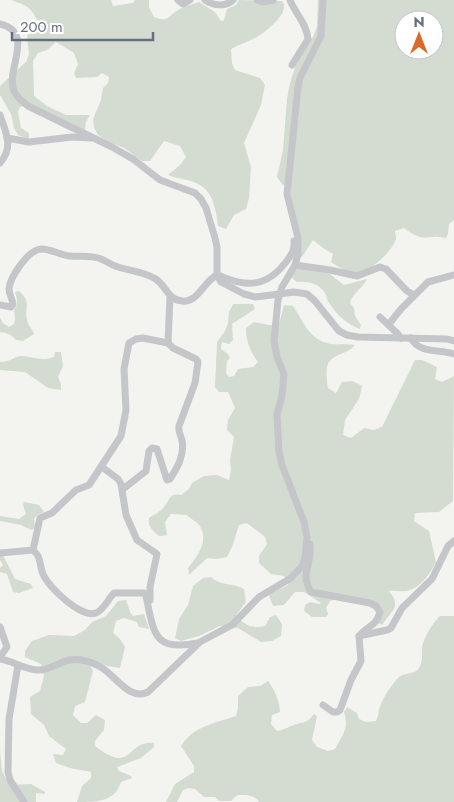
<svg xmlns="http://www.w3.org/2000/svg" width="454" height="802" font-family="Jost,sans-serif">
	<rect width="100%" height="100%" fill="#f3f4f0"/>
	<!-- green -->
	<g fill="#d4dbd1" fill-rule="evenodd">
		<path d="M11,0H111L113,6L133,3L135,0H149V7L154,17C171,23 167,15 180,9C182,7 196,3 199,2L215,12L221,21L224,20L227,9L236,5L239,0L282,1C291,11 269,29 260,35C252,41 240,44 231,49L232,63L235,70L260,78L265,85L261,105L244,143L251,167L249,198L246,209L234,215L226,229L218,226C216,211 214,192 198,184C189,179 177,179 168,175L180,165L186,157L180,146L164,141L150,161H142L124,148L109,142L98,135L94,128L93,119L101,100L103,88L108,83L109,77L102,73L97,77L76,78L74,73L78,64L74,53L56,42L47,50L38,53L33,61L34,96L47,106L66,115H90L86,122L85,130L31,104L20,107L18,112L21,128L29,133V139L18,135L14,128L11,114L0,95V86L26,62L29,54L27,36L31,31L40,26L41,22C36,19 36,18 33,13C28,5 19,3 11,0Z"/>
		<path d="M318,0H454V220L449,224L448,234L446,238C425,233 426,245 404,228L395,231C395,233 396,236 396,239C393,250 373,269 362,272C351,274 339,268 331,262L333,254L323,248L313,240L302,257L300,256L290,189L282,184L277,177L283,150L287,99L290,83L297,61L314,35L317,26ZM404,20H434V50H404Z"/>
		<path d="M295,269H316L326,271L344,285L367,279C363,288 352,293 350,303L354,308L355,316L361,325L360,329C348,325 337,315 330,304C327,301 327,296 325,293C319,283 307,281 297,282L292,278Z"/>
		<path d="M19,291C33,303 23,309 28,323C29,327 33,329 34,334L23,341L16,340C11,334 7,333 0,332V318L3,323L9,327L14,324L15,319L14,310C19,304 17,299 15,292Z"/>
		<path d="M233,304H253L255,309L232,324L233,340L229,344L222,342L221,349L228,354L230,358L227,361L226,373L229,377L234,376L238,369L253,367L258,362C250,351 246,341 246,328L254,322L269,325L279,324L284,305L293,306C303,320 308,338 327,343C335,346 346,343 355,345C348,355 330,353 327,367C326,374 327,382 328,388L336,393L342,382L353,381L362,386L359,399L345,420L343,435L351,438L364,428L374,430L382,427L415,360H422L437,367L435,379L442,382L454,376L453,501L439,512L415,513L414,521L429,531L436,562C430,574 419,590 405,591C399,592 394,590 389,591C402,607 392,610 382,625L378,623L379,607L336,599L330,601L326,608L328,614L326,617H312L304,611L305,605L310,602L320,604L321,603L304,592H295L284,605L273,606L269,596L270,594L288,585L289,582L284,576L271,574L259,563V556L267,544L265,537L247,523L239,525L232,547L227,557L216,559L207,558L189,575L188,568C197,557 210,540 199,525C196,521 190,519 187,515L171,514L165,522L167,535L159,536C152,530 148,527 149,518C153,515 160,512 163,508C170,501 168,492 181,495L189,489L192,483L204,476L217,475L229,480L231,470L230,460L234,437L227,430L228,420L235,408L228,392H219L215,387L217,342L225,331L228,323L229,312Z"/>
		<path d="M55,352H61L63,366L58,377L61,384V390L48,388L25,372L0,370V362C10,362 14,357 20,356C33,356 40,362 54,357Z"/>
		<polygon points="24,502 39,505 44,512 37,515 34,519 35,528 31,530 21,525 0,521 0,516 19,519 26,514 23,505"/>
		<polygon points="0,555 3,555 15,579 31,584 33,588 19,593 13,592 7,574 0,572 0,568 3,565 0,560"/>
		<path d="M211,577C223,587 231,582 244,589L246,602L236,615C243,625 253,629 265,626L270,617L276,615L282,624L281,636L272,641L261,642L238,628L220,626L199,636L181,641L175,638L179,619L188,605L193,586L203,578Z"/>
		<path d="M126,600L130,612L133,616L144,614L149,629L139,627L137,622L124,618L116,621L113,633L120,639L125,647L120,668L107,666L94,660L89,664L93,671L85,702L75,706L73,715L81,723H87L96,715L105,720L104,730L95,741V746C134,776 125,740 154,743V747L141,758L117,767L119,771L131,776L132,778L121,782C115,802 97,802 77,802L82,786L91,778V772L70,768L56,763L53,754L63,755L66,749L49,736L44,725L31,714L30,697L40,691L44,676L41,664L25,657V651L32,641L49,635L74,636L85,630L92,622L106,616L118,601Z"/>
		<path d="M440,616H454V802H259C254,794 245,795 237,795L231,801H219L215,797H204L195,789L188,788L183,790L177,802H166L175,784L194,772V766L181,746C193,726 216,723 236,716L238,708V696L248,687L260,686L268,681C275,691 279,699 280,712L272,715L271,724L277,731C284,730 290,726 297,724C307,721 307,723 314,714L317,716L312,740L317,747L328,751L335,749C343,734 349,729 344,712L347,707L357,713L359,719L366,722L376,721C378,717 378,715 379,710C382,699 391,685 399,677C405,672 415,675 419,668C423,662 422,655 422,649C422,640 434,621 440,616Z"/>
		<polygon points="0,751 2,771 9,785 31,784 45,792 45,794 36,793 36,802 0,802"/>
	</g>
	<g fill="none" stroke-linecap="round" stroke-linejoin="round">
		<!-- minor -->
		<g stroke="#c4c6ca" stroke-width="7">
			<polyline points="178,0 183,4 190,0"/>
			<path d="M205,0C213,6 226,7 233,0"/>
			<polyline points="257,0 263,2 273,0"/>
			<path d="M290,0C295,13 307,24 308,39L292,65"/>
			<path d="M0,24C36,33 5,69 14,91C16,97 23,102 28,106L112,147L133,159L160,180L195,193L201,199L206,208L215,238L217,247V275L221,282L244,294L256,297L294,292L307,294L315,301L339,331L347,335L358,337L447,339L454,341"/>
			<path d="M0,115C6,133 14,147 0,163"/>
			<polyline points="7,138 29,142 72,137 91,138"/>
			<polyline points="295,265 330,270 357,276 380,267 386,269 407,291 414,295"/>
			<path d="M0,305L11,307L13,304C12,298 9,294 9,289C10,277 28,250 41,249C51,249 60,255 70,256C81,257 91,255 101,259C106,261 111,265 118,267C130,271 142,271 154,278C166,284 167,300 182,301C198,303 203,282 217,275C221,276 224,278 228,279C253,288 270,283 286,262C291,255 295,251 294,241"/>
			<polyline points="380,317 398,334 401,338"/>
			<polyline points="389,324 401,309 428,282 454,275"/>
			<path d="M411,338C419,354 440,349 454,354"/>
			<polyline points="168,343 170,297"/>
			<polyline points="102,467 118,479 121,484 126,515 137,540 157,554 150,587 150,600"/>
			<path d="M310,544C313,564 299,572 311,592L370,603L376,606L380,612C376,627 367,626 359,636L361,661L351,680L340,710L337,712H333L323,705"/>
			<path d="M33,550L40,518L52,513L76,490L89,485L121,436L126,410L124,369L129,343L136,339L143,338L168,343L173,348L196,359L198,362L195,383L179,426C178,432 181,435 182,441C185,455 177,468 170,479L167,480L157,449L152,448L149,451L146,471L123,489"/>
			<path d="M0,553L33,550C42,558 39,565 43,574C48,587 82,619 96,613C104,610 108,599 114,593H144L146,596C154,633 153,652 198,643"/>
			<polyline points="0,627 7,647 0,657"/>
			<polyline points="359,636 387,630 391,628 402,608 432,579 448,546 454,541"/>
			<path d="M0,659C13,661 24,669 37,670C46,671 55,665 63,662C73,657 87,660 97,665C114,672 128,702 148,692L200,642L232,625L259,597L291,578L302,566L305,558L307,537L304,522L282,465L279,452L277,414L282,396L284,374L277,357L274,341L278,300L282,287L295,265L298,254V238L287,194L298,87L300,78L321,36L323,0"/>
			<polyline points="18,665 9,719 8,772 10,780 24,802"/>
		</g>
	</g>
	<!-- north arrow -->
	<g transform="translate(419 35)"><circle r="24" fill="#ffffff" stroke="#c1c6cc"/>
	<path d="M0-4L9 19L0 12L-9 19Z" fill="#da692a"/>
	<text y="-8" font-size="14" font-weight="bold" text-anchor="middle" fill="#647080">N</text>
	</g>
	<!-- scale -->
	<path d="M12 32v8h141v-8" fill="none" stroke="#647080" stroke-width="2.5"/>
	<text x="20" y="32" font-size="15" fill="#647080" stroke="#ffffff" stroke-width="4" paint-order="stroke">200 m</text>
</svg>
